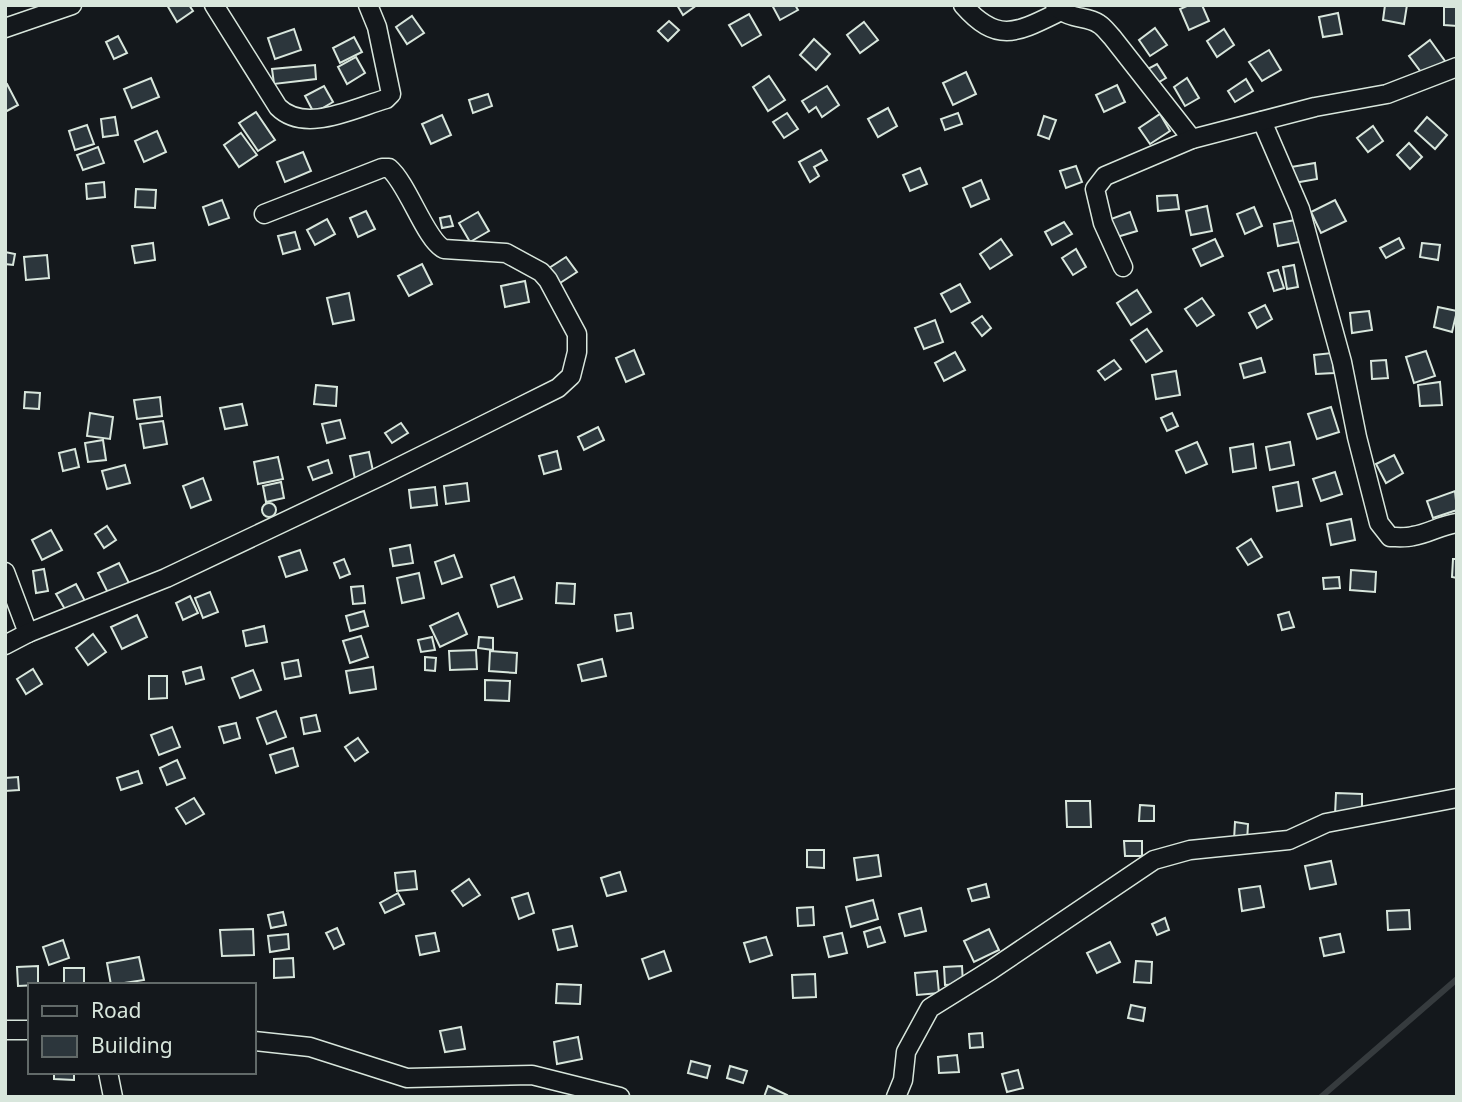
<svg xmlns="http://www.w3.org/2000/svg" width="1462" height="1102" font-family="'Noto Sans',sans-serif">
	<rect width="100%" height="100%" fill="#14181c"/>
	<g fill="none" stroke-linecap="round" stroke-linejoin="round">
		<!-- stream -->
		<polyline stroke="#363b3e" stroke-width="6" points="1321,1097 1457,979"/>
	</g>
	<!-- building -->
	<g fill="#2c363c" stroke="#d8e6dc" stroke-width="2">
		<polygon points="167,5 189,5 193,11 177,22"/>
		<polygon points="677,5 697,5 683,15"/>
		<polygon points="772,5 795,5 798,10 780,20"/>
		<polygon points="1189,5 1202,5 1209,21 1189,30 1180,9"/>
		<polygon points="1385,5 1407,5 1404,24 1383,20"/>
		<polygon points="1444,7 1457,7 1457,26 1444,25"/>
		<polygon points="1338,13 1342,34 1323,37 1319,17"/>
		<polygon points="749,14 761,35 742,46 729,25"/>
		<polygon points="412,16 424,33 407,44 396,27"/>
		<polygon points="669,21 679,30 668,41 658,31"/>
		<polygon points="864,22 878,40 860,53 847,35"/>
		<polygon points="1155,28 1167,45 1150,56 1139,40"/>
		<polygon points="294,29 301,50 275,59 268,38"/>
		<polygon points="1224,29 1234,45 1217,57 1207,41"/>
		<polygon points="118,36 127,53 114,59 106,42"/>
		<polygon points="354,37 362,52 340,63 333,48"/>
		<polygon points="814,39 830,54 816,70 800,55"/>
		<polygon points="1430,40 1445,61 1424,76 1409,56"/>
		<polygon points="1269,50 1281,70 1262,81 1249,62"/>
		<polygon points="356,57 365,73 347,84 338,67"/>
		<polygon points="1157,64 1166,78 1152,86 1144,71"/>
		<polygon points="315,65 316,79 274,84 272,69"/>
		<polygon points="966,72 976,94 953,105 943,83"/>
		<polygon points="769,76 785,100 768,111 753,87"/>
		<polygon points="151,78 159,97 132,108 124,89"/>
		<polygon points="1187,78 1199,98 1185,106 1174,87"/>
		<polygon points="1246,79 1253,91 1235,102 1228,91"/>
		<polygon points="7,84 18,105 5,112 5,85"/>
		<polygon points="1117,85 1125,102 1104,112 1096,95"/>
		<polygon points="324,86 333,102 314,113 305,96"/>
		<polygon points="827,86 839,105 822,117 816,107 809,112 802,101"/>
		<polygon points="488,94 492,106 473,113 469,100"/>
		<polygon points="888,108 897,126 878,137 868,119"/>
		<polygon points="256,112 275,140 258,151 239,123"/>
		<polygon points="787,113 798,129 784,138 773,122"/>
		<polygon points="958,113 962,124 945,130 941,119"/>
		<polygon points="1160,114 1170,131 1150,144 1139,128"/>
		<polygon points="442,115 451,135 431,144 422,124"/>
		<polygon points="1044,116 1056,120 1049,139 1038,135"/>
		<polygon points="115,117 118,135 103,137 101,119"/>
		<polygon points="1427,117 1447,135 1435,149 1415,131"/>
		<polygon points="87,125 94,144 75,150 69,131"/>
		<polygon points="1373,126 1383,141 1368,152 1357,138"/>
		<polygon points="157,131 166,152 144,162 135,141"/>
		<polygon points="241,133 257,155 239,167 224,145"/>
		<polygon points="1409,143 1422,157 1410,169 1397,155"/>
		<polygon points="98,147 104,163 83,170 77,155"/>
		<polygon points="821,150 827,160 814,167 819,176 810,182 799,162"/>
		<polygon points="303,152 311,171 285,182 277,162"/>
		<polygon points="1315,163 1317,179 1294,183 1291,167"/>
		<polygon points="1076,166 1082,182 1066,188 1060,171"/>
		<polygon points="920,168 927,184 910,191 903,175"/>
		<polygon points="981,180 989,199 971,207 963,188"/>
		<polygon points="104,182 105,197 87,199 86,184"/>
		<polygon points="136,189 156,190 155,208 135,207"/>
		<polygon points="1177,195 1179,209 1158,211 1157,196"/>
		<polygon points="222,200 229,218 209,225 203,207"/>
		<polygon points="1335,200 1346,221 1321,233 1311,212"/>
		<polygon points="1207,206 1212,231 1191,235 1186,211"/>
		<polygon points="1254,207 1262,226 1245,234 1237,214"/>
		<polygon points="366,211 375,229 358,237 350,218"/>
		<polygon points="478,212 489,231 470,242 459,223"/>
		<polygon points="1130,212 1137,231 1117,237 1111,219"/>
		<polygon points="450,216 453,226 442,228 440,218"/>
		<polygon points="327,219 335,234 315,245 307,230"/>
		<polygon points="1295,220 1299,242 1278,246 1274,224"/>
		<polygon points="1064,222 1072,234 1052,245 1045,232"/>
		<polygon points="295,232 300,249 283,254 278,236"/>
		<polygon points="1399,238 1404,248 1386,258 1380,248"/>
		<polygon points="1001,239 1012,255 990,269 980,254"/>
		<polygon points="1215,239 1223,256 1201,266 1193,249"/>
		<polygon points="153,243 155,260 135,263 132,246"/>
		<polygon points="1422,243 1440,245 1438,260 1420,257"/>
		<polygon points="1076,249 1086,267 1073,275 1062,258"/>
		<polygon points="5,252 15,254 13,265 5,264"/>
		<polygon points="47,255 49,278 26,280 24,257"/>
		<polygon points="566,257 577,272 557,285 546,270"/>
		<polygon points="422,264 432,284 409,296 398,276"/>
		<polygon points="1294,265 1298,287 1287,289 1283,267"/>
		<polygon points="1278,270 1284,288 1274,291 1268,273"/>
		<polygon points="525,281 529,302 505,307 501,286"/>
		<polygon points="960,284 970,302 951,312 941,294"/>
		<polygon points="1137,290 1151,312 1131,325 1117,303"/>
		<polygon points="349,293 354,320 333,324 327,298"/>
		<polygon points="1202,298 1214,315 1197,326 1185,309"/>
		<polygon points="1265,305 1272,319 1257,328 1249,313"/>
		<polygon points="1438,307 1457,311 1452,332 1434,327"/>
		<polygon points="1369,311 1372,330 1352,333 1350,313"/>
		<polygon points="982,316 991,328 982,336 972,323"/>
		<polygon points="935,320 943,342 924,349 915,328"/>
		<polygon points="1147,329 1162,351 1146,362 1131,340"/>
		<polygon points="634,350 644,374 626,382 616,358"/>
		<polygon points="1426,351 1435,376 1414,383 1406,357"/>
		<polygon points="955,352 965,370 944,381 935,363"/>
		<polygon points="1332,353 1334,373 1316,374 1314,355"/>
		<polygon points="1261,358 1265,372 1244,378 1240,364"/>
		<polygon points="1114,360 1121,369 1105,380 1098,371"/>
		<polygon points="1386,360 1388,378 1372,379 1371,361"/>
		<polygon points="1176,371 1180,395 1156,399 1152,375"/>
		<polygon points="1440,382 1442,405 1420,406 1418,385"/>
		<polygon points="316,385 337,387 336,406 314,404"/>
		<polygon points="25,392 40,393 39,409 24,408"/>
		<polygon points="160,397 162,416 137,419 134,400"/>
		<polygon points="242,404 247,425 225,429 220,408"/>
		<polygon points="1331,407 1339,432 1317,439 1308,414"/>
		<polygon points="90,413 113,417 110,439 87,436"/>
		<polygon points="1172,413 1178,426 1167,431 1161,418"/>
		<polygon points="340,420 345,438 327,443 322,424"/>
		<polygon points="163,421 167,444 144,448 140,424"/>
		<polygon points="401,423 408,433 392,443 385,433"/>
		<polygon points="598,427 604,440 584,450 578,437"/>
		<polygon points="103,440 106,460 88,462 85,443"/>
		<polygon points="1197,442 1207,464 1186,473 1176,451"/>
		<polygon points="1290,442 1294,465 1270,470 1266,447"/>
		<polygon points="1253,444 1256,468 1233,472 1230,448"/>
		<polygon points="75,449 79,467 63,471 59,453"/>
		<polygon points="557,451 561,469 544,474 539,456"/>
		<polygon points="369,452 374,476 355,479 350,456"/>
		<polygon points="1394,455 1403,473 1386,483 1376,464"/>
		<polygon points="278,457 283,479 258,484 254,462"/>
		<polygon points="328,460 332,473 313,480 308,467"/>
		<polygon points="125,465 130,483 107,489 102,471"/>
		<polygon points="1335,472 1342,494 1321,501 1313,479"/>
		<polygon points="203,478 211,500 191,508 183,486"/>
		<polygon points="281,482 284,498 266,502 263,486"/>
		<polygon points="1298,482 1302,506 1277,511 1273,487"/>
		<polygon points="467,483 469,501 446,504 444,486"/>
		<polygon points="435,487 437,505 411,508 409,490"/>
		<polygon points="1455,491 1457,510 1433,518 1427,501"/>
		<circle cx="269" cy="510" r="7"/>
		<polygon points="1351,519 1355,540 1331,545 1327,524"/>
		<polygon points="107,526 116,540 104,548 95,534"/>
		<polygon points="51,530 62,550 42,560 32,540"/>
		<polygon points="1251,539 1262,557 1248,565 1237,548"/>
		<polygon points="410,545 413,563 393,566 390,549"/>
		<polygon points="300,550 307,570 286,577 279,557"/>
		<polygon points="454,555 462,577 442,584 435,562"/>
		<polygon points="344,559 350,574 340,578 334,563"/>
		<polygon points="1453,559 1457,559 1457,578 1452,577"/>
		<polygon points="119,563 129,583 108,593 98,573"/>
		<polygon points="44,569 48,591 36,593 33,571"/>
		<polygon points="1351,570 1376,572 1375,592 1350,590"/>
		<polygon points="419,573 424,598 402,603 397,578"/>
		<polygon points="514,577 522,599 498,607 491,585"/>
		<polygon points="1339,577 1340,588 1324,589 1323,578"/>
		<polygon points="557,583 575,584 574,604 556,603"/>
		<polygon points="76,584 85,601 66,611 56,594"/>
		<polygon points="363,586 365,603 353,604 351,587"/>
		<polygon points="210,592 218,612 203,618 195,598"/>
		<polygon points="190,596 198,613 183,620 176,603"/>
		<polygon points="364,611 368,626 350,631 346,616"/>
		<polygon points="1289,612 1294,627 1282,630 1278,615"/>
		<polygon points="458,613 467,634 440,647 430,626"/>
		<polygon points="631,613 633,628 617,631 615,615"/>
		<polygon points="137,615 147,637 122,649 111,627"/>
		<polygon points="264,626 267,642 246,646 243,631"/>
		<polygon points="93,634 106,652 88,665 76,648"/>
		<polygon points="361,636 368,657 350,663 343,641"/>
		<polygon points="432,637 435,650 421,652 418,640"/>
		<polygon points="479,637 493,638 493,650 478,648"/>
		<polygon points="476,650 477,669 450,670 449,651"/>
		<polygon points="490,651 517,653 516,673 489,671"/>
		<polygon points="425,657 436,658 435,671 425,670"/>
		<polygon points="602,659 606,676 582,681 578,665"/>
		<polygon points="298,660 301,676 285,679 282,663"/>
		<polygon points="201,667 204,679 186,684 183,672"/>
		<polygon points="373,667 376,689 350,693 346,671"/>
		<polygon points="33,669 42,684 26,694 17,679"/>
		<polygon points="253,670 261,690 240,698 232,678"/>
		<polygon points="149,676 167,676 167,698 149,699"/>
		<polygon points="485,680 510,681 509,701 485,700"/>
		<polygon points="276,711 286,737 267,744 257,718"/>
		<polygon points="316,715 320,731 304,734 301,718"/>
		<polygon points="236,723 240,738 224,743 219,727"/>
		<polygon points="172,727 180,747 159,755 151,735"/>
		<polygon points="358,738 368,752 355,761 345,747"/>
		<polygon points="293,748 298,766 276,773 270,755"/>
		<polygon points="177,760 185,778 167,785 160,768"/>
		<polygon points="138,771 142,783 121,790 117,778"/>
		<polygon points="18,777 19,790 5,791 5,778"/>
		<polygon points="1336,793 1362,794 1362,815 1335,815"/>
		<polygon points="194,798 204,814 186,824 176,808"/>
		<polygon points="1066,801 1090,801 1091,827 1067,827"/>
		<polygon points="1140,805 1154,806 1154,821 1139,821"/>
		<polygon points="1235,822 1248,824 1247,842 1234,840"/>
		<polygon points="1124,841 1142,841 1142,856 1125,856"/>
		<polygon points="807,850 824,850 824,868 807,867"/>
		<polygon points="878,855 881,876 857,880 854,858"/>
		<polygon points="1331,861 1336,884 1310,889 1305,866"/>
		<polygon points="415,871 417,889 397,891 395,873"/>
		<polygon points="620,872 626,891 607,896 601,878"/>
		<polygon points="469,879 480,895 463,906 452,891"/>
		<polygon points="986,884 989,897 972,901 968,889"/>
		<polygon points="1260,886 1264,907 1242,911 1239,889"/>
		<polygon points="398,893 404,904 385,913 380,903"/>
		<polygon points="528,893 534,913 519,919 512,898"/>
		<polygon points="873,900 878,919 851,927 846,907"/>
		<polygon points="813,907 814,925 798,926 797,908"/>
		<polygon points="921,908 926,931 905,936 899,914"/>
		<polygon points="1409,910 1410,929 1388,930 1387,911"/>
		<polygon points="283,912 286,925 271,928 268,915"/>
		<polygon points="1165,918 1169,930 1157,935 1152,924"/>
		<polygon points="572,926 577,946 558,950 553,930"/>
		<polygon points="880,927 885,942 868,947 864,932"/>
		<polygon points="337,928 344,944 334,949 326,933"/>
		<polygon points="253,929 254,955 222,956 220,930"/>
		<polygon points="989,929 999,950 974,962 964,941"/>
		<polygon points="435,933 439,951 420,955 416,936"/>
		<polygon points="842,933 847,953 829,957 824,937"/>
		<polygon points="288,934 289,949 270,952 268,936"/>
		<polygon points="1340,934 1344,952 1324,956 1320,938"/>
		<polygon points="766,937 772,955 750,962 744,943"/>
		<polygon points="63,940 69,958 49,965 43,947"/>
		<polygon points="1110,942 1120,962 1097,973 1087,953"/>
		<polygon points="664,951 671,971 649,979 642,959"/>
		<polygon points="139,957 144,980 111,985 107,963"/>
		<polygon points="293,958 294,977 274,978 274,959"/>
		<polygon points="1136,961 1152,962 1151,983 1134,982"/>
		<polygon points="38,966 38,985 18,986 17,967"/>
		<polygon points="962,966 963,984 945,985 944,967"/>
		<rect x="64" y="968" width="20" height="17"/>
		<polygon points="937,971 939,993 917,995 915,973"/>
		<polygon points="815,974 816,997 793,998 792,975"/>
		<polygon points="557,984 581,985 580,1004 556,1003"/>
		<polygon points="1131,1005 1145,1008 1143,1021 1128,1018"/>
		<polygon points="461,1027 465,1049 445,1052 440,1031"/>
		<polygon points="982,1033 983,1047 970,1048 969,1034"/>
		<polygon points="578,1037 582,1059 557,1064 554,1042"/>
		<polygon points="957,1055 959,1072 939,1073 938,1057"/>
		<polygon points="691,1061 710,1066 707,1078 688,1073"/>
		<polygon points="730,1066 747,1071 743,1083 727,1078"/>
		<polygon points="1018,1070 1023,1088 1007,1092 1002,1074"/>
		<polygon points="54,1072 74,1072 74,1080 54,1079"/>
		<polygon points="768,1086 787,1095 786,1097 764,1097"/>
	</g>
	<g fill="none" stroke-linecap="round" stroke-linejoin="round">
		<!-- street casing -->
		<g stroke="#d8e6dc" stroke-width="21">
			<g id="street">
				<path d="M214,5L278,107C305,134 354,108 386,99L391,94L377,27L368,5"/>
				<path d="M963,5C998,45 1018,32 1061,11"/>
				<path d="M1055,5C1070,21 1086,15 1099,24C1104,27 1108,33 1112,37L1192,139"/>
				<polyline points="5,28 72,5"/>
				<path d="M1262,121L1300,209L1342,362L1357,437L1379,523L1390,537C1397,537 1406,538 1413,536C1428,534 1441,525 1457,523"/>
				<polyline points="1123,267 1103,223 1095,189 1105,176 1192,139 1315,107 1387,94 1457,67"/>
				<polyline points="5,572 28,633"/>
				<path d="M5,645L28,633L166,578L383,475L558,388L571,376L577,352V334L548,280L541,272L506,253L444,249C426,241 408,184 389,168H382L264,214"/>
				<polyline points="5,1030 30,1030"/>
				<polyline points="254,1041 310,1047 407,1078 532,1075 620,1097"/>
				<polyline points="108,1072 113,1097"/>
				<polyline points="896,1097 903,1080 906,1052 930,1008 991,970 1154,860 1190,850 1289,840 1326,823 1457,798"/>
			</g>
		</g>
		<!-- street -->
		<use href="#street" stroke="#14181c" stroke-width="18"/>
	</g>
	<!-- border -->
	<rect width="1462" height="1102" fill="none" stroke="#d8e6dc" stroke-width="14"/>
	<!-- legend -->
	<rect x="28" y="983" width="228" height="91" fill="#14181c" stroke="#626a69" stroke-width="2"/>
	<rect x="42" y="1006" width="35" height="10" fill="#14181c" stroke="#626a69" stroke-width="2"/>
	<text x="91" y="1018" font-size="21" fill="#d8e6dc">Road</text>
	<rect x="42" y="1036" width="35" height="21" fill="#2c363c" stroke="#626a69" stroke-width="2"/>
	<text x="91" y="1053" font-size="21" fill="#d8e6dc">Building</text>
</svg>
